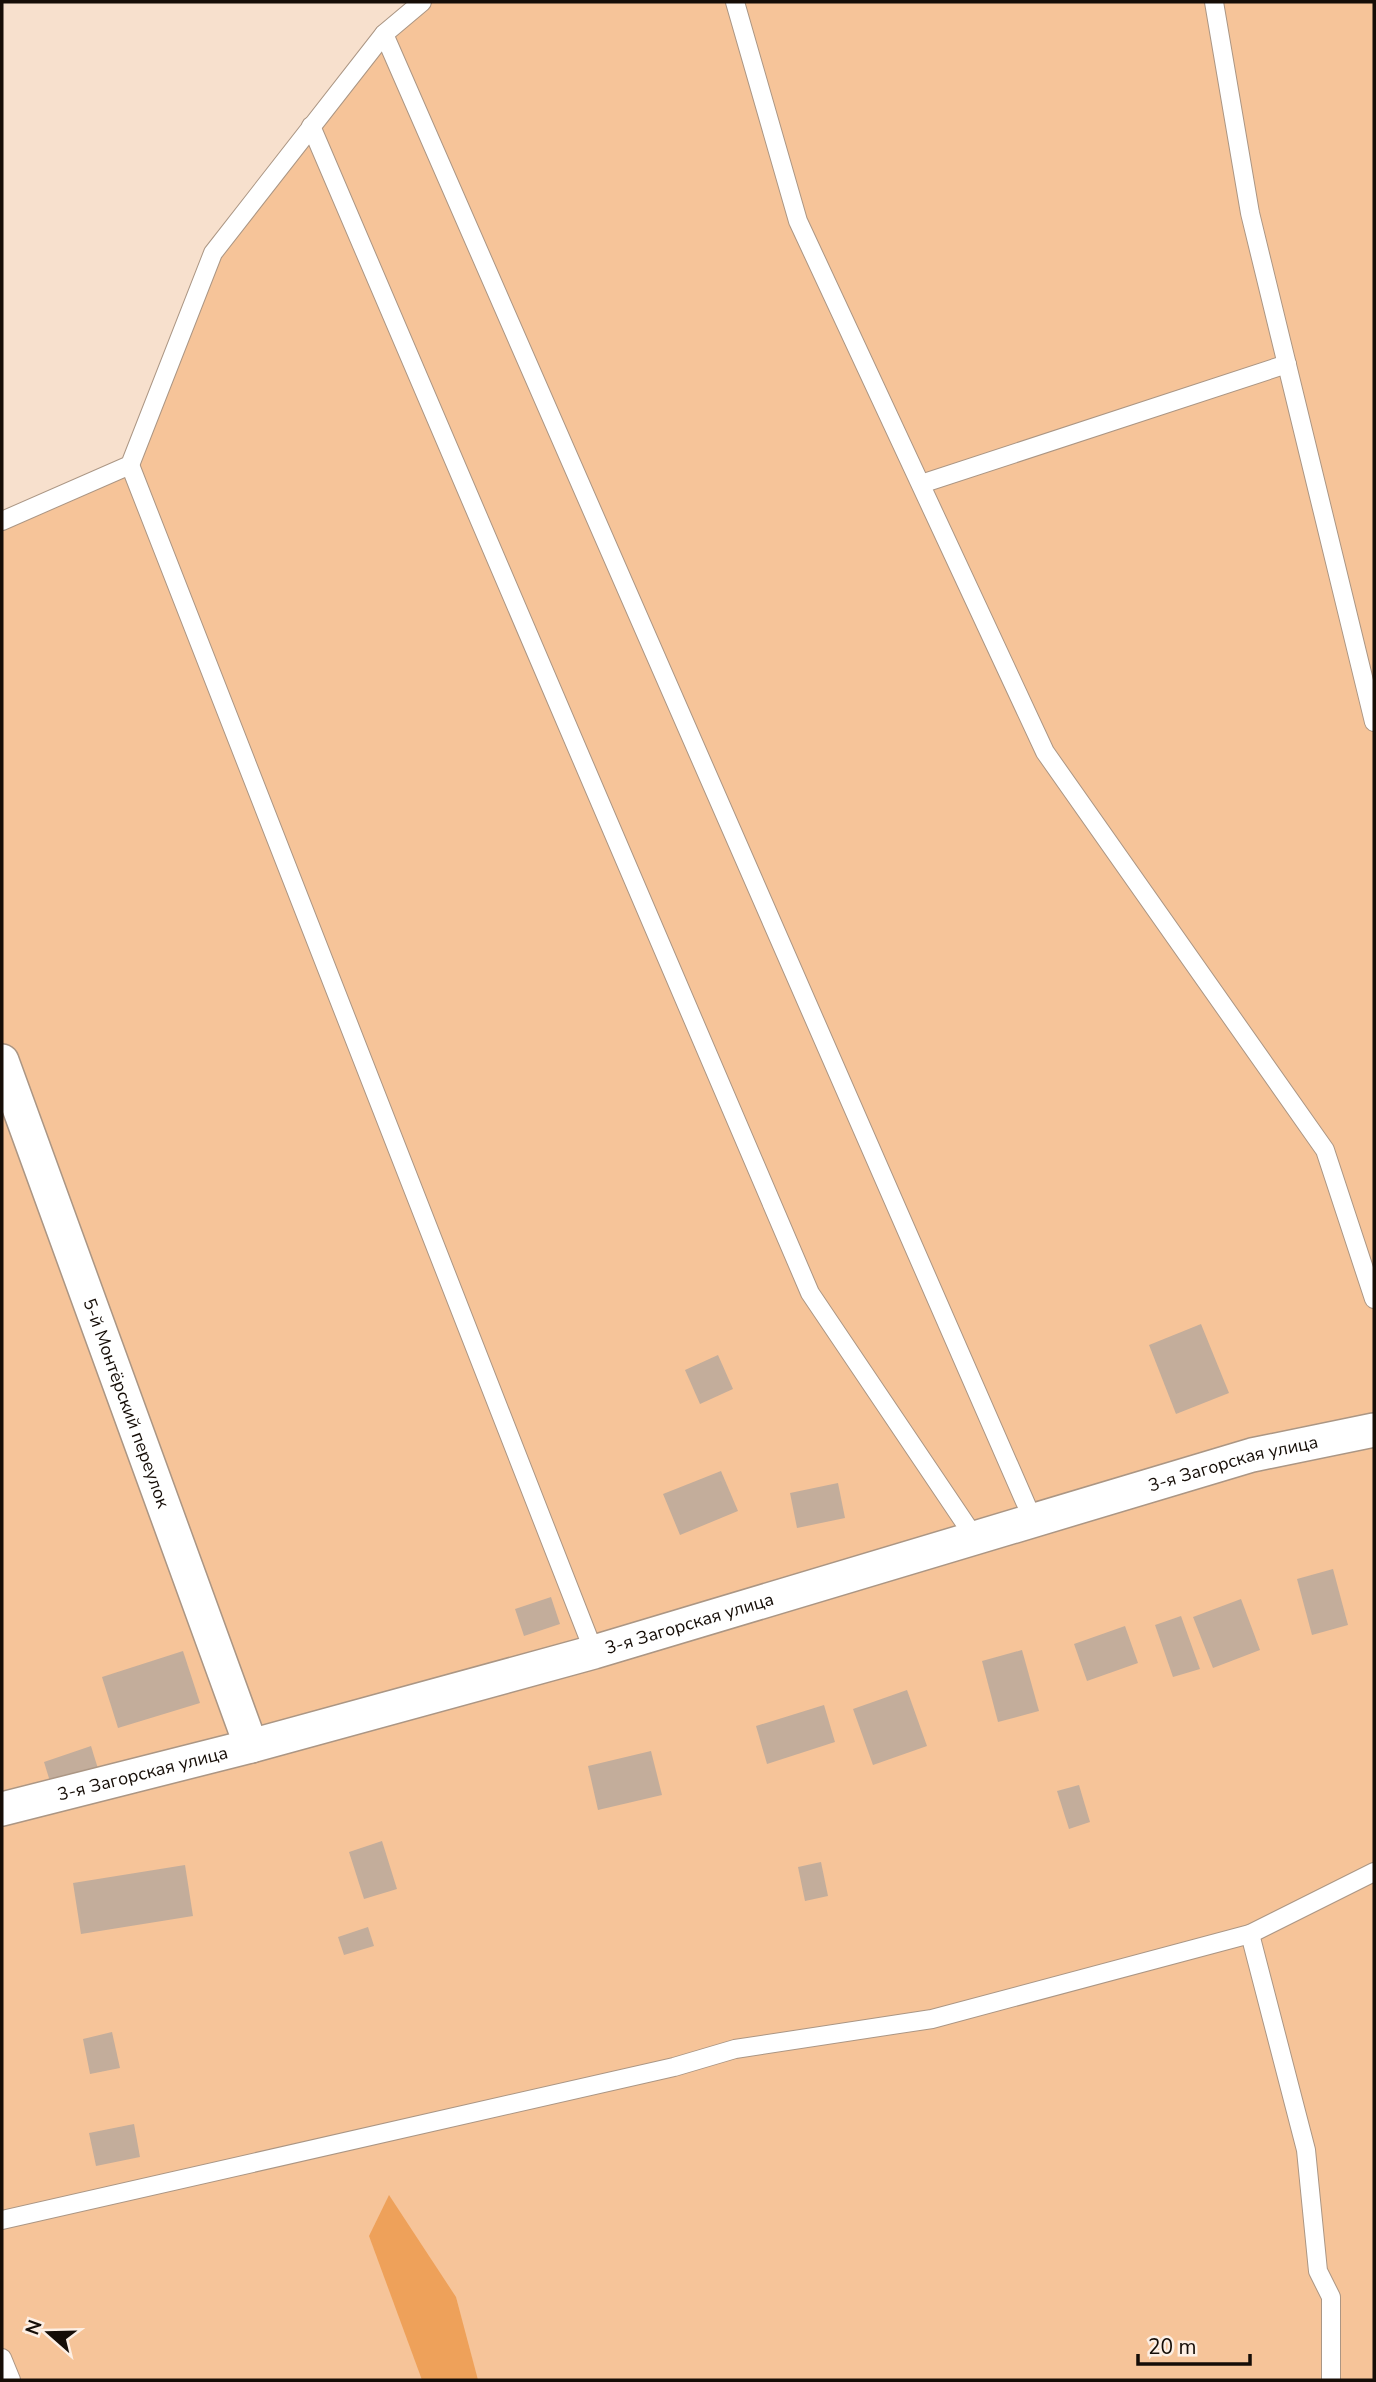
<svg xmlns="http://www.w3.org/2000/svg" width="1376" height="2382" font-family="'Nunito Sans',sans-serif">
	<rect width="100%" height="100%" fill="#f7e0cd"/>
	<!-- green -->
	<polygon fill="#f6c499" points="422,2 1374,2 1374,2380 11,2380 2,2358 2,521 130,465 213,253"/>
	<!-- forest -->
	<polygon fill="#eea15a" points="389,2195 456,2297 478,2380 422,2380 369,2236"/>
	<!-- building -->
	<g fill="#c3ad9b">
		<polygon points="1201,1324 1229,1393 1176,1414 1149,1345"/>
		<polygon points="718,1355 733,1389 700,1404 685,1370"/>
		<polygon points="721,1471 738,1511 680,1535 663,1494"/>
		<polygon points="838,1483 845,1518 797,1528 790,1493"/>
		<polygon points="1333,1569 1348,1625 1312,1635 1297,1579"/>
		<polygon points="551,1597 560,1624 524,1636 515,1609"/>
		<polygon points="1241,1599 1260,1650 1213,1668 1193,1617"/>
		<polygon points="1181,1616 1200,1669 1173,1677 1155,1625"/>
		<polygon points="1125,1626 1138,1663 1087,1681 1074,1644"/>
		<polygon points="1022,1650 1039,1711 998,1722 982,1661"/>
		<polygon points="183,1651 200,1703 118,1728 102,1677"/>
		<polygon points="907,1690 927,1746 873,1765 853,1709"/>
		<polygon points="824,1705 835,1742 767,1764 756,1726"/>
		<polygon points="91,1746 99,1772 52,1788 44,1762"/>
		<polygon points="651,1751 662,1795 598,1810 588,1766"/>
		<polygon points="1079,1785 1090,1822 1069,1829 1057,1791"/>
		<polygon points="382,1841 397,1889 364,1899 349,1852"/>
		<polygon points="821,1862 828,1896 805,1901 798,1867"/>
		<polygon points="185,1865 193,1916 81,1934 73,1883"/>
		<polygon points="368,1927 374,1946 344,1955 338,1937"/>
		<polygon points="112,2032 120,2068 90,2074 83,2039"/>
		<polygon points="134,2124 140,2157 96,2166 89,2133"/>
	</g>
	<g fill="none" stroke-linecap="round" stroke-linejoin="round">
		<!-- service casing -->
		<g stroke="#ab9684" stroke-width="20">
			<g id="service">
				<polyline points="735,2 798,221 1045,752 1325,1150 1374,1299"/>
				<polyline points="1214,2 1250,213 1374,722"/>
				<polyline points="384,34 1033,1520"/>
				<polyline points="311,126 810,1293 975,1538"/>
				<polyline points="130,465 594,1652"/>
				<polyline points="921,484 1287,364"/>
				<polyline points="2,521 130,465 213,253 384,34 422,2"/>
				<polyline points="1250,1934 1306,2150 1318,2271 1331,2297 1331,2380"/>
				<polyline points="2,2220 674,2067 735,2049 932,2019 1250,1934 1374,1872"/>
				<polyline points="2,2358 11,2380"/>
			</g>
		</g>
		<!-- minor casing -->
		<g stroke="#ab9684" stroke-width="36">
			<g id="minor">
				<path id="s1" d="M2,1061L251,1746"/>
				<path id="s2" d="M2,1809L251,1746L594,1652L1252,1455L1374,1430"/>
			</g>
		</g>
		<!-- service -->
		<use href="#service" stroke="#fff" stroke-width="18"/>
		<!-- minor -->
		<use href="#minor" stroke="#fff" stroke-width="33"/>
	</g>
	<g text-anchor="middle" stroke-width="7" stroke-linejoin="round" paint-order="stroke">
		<!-- street labels -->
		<g font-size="18" fill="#150d07" stroke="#fdefe4">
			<text dy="6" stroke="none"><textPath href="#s1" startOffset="364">5-й Монтёрский переулок</textPath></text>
			<text dy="6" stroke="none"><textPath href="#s2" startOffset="1279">3-я Загорская улица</textPath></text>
			<text dy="6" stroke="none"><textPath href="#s2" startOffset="712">3-я Загорская улица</textPath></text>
			<text dy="6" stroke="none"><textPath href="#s2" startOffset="145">3-я Загорская улица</textPath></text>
		</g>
	</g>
	<!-- border -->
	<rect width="1376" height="2382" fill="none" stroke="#150d07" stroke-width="7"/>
	<!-- north arrow -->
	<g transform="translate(49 2333) rotate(290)" stroke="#fdefe4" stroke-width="5" paint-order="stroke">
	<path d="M0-5L12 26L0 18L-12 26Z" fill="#150d07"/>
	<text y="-10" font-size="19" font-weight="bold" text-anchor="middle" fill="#150d07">N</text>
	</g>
	<!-- scale -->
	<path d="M1138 2354v10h112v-10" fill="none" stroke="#150d07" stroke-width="3.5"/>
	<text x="1148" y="2354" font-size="21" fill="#150d07" stroke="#fdefe4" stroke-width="5" paint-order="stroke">20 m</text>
</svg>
